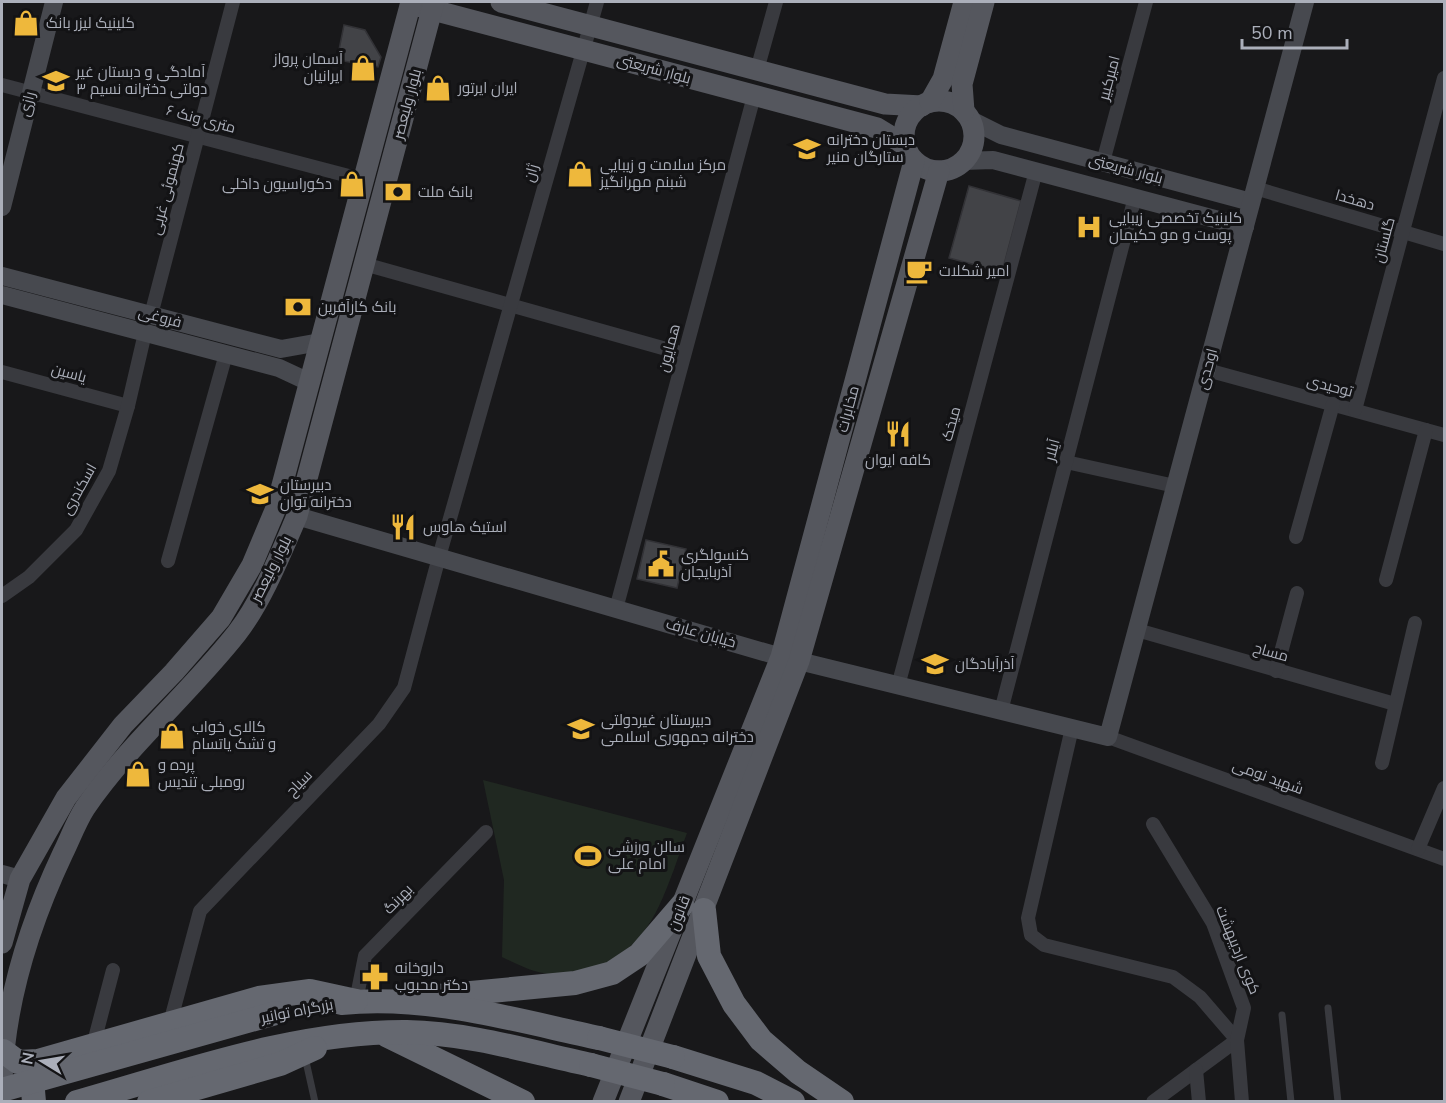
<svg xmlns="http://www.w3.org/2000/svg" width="1446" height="1103" font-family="'Nunito Sans',Cairo,sans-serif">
	<rect width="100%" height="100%" fill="#18181a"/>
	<!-- green -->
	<path fill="#202821" d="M483,780L687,833C678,857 670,883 659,906C639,949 599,980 550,974C533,973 517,964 502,957L504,880Z"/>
	<!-- building -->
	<g fill="#424347" stroke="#323236" stroke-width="1.5">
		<polygon points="344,25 365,30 381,57 378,67 337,60"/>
		<polygon points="969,186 1021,201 1002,272 949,258"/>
		<polygon points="646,540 686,549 677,588 637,579"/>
	</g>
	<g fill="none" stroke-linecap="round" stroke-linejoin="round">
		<!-- lane -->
		<g stroke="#393a3f" stroke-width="7">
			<polyline points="1328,1008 1338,1102"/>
			<polyline points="1282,1015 1291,1102"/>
			<polyline points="305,1057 315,1102"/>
		</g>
		<!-- street -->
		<g stroke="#393a3f" stroke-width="14">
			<polyline points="757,70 776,2"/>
			<polyline points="2,85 364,180"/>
			<polyline points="1103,162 1146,2"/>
			<polyline points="1255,188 1444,244"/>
			<polyline points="364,264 684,354"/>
			<polyline points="151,315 233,2"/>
			<polyline points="1207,370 1444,435"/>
			<polyline points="2,372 128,406"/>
			<polyline points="1355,410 1444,78"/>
			<polyline points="1066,462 1175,486"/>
			<polyline points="1296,537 1333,404"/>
			<polyline points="168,561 226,354"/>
			<polyline points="1386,580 1426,430"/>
			<polyline points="2,596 29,577 76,530 109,471 128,406 145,333"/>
			<polyline points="616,609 754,96"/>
			<polyline points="1137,630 1395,704"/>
			<polyline points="1276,671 1297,593"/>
			<polyline points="898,686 1036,171"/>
			<polyline points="1001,711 1135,197"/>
			<polyline points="1072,728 1028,918 1031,935 1044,945 1173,977 1200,997 1237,1040 1153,1102"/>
			<polyline points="1108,737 1444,859"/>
			<polyline points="1382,763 1415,623"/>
			<polyline points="1153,824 1213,923 1244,1008 1237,1040 1242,1102"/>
			<polyline points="1418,849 1444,788"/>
			<polyline points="356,1001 365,956 486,832"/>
			<polyline points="170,1023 200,911 379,724 404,688 439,557 597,2"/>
			<polyline points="93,1046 113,970"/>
			<polyline points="1196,1070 1199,1102"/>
		</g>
		<!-- secondary -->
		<g stroke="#47494f" stroke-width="18">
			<polyline points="969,119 1001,135 1251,202"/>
			<polyline points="963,161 993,160 1245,227"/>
			<polyline points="2,207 54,2"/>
			<polyline points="2,276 281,349 320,342"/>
			<polyline points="2,295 279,368 309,382"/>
			<polyline points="297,516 781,657"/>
			<polyline points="799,661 1108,737 1305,2"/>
			<polyline points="2,874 20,879"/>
		</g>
		<!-- primary -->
		<g stroke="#55575e" stroke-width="21">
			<polyline points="501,2 885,104 922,106"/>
			<polyline points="418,6 877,128 905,145"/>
			<circle cx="939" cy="136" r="35"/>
			<polyline points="930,102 943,79 964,2"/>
			<polyline points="964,111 962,84 984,2"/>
			<polyline points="2,943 20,879 66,798 123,725 174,672 221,618 252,565 276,508 411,2"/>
			<path d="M2,1080C5,1000 29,925 63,853C70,839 76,822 85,808C129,744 189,694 237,633C262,601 281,553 297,516L434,2"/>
			<polyline points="603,1102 781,657 914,161"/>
			<polyline points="629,1102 799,661 939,171"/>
		</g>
		<!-- highway -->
		<g stroke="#656870" stroke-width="24">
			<polyline points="704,910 709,956 734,1004 761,1040 798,1072 842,1102"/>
			<polyline points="439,996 575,983 612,973 639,955 682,905"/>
			<path d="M341,1003C428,994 514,1020 599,1038"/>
			<polyline points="388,1036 523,1102"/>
			<polyline points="3,1051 18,1062 38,1061 259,998 310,991 356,1001"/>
			<polyline points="673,1057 756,1083 793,1102"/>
			<polyline points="663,1084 717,1102"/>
			<polyline points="34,1102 32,1079 38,1064"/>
			<path d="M77,1102C184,1072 295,1031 407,1032C469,1033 531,1052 591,1065"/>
			<polyline points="149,1102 280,1064 315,1048"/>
		</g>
		<!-- highway-bridge -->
		<g stroke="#656870" stroke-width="24">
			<polyline points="599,1038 673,1057"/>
			<polyline points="591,1065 663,1084"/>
			<polyline points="2,1090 276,1013"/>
		</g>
	</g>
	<!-- icons -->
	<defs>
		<g id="shop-bare" transform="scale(2.07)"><path d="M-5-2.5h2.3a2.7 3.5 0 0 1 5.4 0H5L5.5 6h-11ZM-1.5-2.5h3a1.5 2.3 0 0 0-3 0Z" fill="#eeb83c" stroke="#131315" stroke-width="2.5" paint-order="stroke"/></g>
		<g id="school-bare" transform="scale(2.07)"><path d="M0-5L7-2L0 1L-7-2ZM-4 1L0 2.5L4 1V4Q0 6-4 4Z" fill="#eeb83c" stroke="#131315" stroke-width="2.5" paint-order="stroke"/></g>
		<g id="bank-bare" transform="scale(2.07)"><path d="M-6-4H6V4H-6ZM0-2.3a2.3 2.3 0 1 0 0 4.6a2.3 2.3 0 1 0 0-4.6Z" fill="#eeb83c" stroke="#131315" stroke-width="2.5" paint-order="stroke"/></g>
		<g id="hospital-bare" transform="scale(2.07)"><path d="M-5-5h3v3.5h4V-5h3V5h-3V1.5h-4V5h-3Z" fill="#eeb83c" stroke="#131315" stroke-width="2.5" paint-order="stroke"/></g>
		<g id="cafe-bare" transform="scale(2.07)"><path d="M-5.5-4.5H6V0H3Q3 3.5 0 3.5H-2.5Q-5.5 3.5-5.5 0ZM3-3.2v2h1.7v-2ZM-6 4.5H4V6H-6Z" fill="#eeb83c" stroke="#131315" stroke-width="2.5" paint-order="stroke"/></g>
		<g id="restaurant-bare" transform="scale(2.07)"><path d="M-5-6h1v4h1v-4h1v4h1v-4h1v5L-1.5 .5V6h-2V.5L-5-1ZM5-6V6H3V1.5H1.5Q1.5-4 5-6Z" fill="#eeb83c" stroke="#131315" stroke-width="2.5" paint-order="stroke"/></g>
		<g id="civic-bare" transform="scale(2.07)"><path d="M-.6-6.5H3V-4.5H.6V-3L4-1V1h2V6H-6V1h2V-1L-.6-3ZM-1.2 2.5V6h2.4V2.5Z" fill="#eeb83c" stroke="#131315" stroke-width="2.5" paint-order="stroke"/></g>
		<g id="stadium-bare" transform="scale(2.07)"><path d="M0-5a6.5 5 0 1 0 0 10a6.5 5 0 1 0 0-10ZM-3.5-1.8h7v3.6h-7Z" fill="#eeb83c" stroke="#131315" stroke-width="2.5" paint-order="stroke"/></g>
		<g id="pharmacy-bare" transform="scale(2.07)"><path d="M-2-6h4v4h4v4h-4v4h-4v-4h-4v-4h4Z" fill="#eeb83c" stroke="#131315" stroke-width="2.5" paint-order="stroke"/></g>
	</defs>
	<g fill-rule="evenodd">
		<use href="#shop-bare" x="26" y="23"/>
		<use href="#shop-bare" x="363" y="68"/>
		<use href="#school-bare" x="56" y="81"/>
		<use href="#shop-bare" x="438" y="88"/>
		<use href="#school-bare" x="807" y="149"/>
		<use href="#shop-bare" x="580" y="174"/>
		<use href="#shop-bare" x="352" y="184"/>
		<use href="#bank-bare" x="398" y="192"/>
		<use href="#hospital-bare" x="1089" y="227"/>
		<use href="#cafe-bare" x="919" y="271"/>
		<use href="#bank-bare" x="298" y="307"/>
		<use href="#restaurant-bare" x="898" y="434"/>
		<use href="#school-bare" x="260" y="494"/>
		<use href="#restaurant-bare" x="403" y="527"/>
		<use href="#civic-bare" x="661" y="564"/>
		<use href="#school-bare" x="935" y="664"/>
		<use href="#school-bare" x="581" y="729"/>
		<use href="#shop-bare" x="172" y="736"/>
		<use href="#shop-bare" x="138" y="774"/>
		<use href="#stadium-bare" x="588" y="856"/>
		<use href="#pharmacy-bare" x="375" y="977"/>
	</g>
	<g text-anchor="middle" stroke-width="6" stroke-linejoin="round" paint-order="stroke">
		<!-- poi labels -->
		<g font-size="15" fill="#abafba" stroke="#131315" text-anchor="start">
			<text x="46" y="28">کلینیک لیزر بانک</text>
			<text x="343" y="64" text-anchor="end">آسمان پرواز<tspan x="343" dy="17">ایرانیان</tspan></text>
			<text x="76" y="77">آمادگی و دبستان غیر<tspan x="76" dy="17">دولتی دخترانه نسیم ۳</tspan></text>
			<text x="458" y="93">ایران ایرتور</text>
			<text x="827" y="145">دبستان دخترانه<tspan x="827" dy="17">ستارگان منیر</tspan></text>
			<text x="600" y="170">مرکز سلامت و زیبایی<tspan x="600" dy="17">شبنم مهرانگیز</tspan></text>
			<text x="332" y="189" text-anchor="end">دکوراسیون داخلی</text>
			<text x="418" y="197">بانک ملت</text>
			<text x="1109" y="223">کلینیک تخصصی زیبایی<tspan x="1109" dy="17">پوست و مو حکیمان</tspan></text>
			<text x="939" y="276">امیر شکلات</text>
			<text x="318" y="312">بانک کارآفرین</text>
			<text x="898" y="465" text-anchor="middle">کافه ایوان</text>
			<text x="280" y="490">دبیرستان<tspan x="280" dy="17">دخترانه توان</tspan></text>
			<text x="423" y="532">استیک هاوس</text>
			<text x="681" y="560">کنسولگری<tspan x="681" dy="17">آذربایجان</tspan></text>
			<text x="955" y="669">آذرآبادگان</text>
			<text x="601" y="725">دبیرستان غیردولتی<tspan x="601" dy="17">دخترانه جمهوری اسلامی</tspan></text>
			<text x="192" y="732">کالای خواب<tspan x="192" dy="17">و تشک یاتسام</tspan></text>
			<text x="158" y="770">پرده و<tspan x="158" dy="17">رومبلی تندیس</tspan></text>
			<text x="608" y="852">سالن ورزشی<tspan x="608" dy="17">امام علی</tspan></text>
			<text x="395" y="973">داروخانه<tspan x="395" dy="17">دکتر محبوب</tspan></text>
		</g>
		<!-- street labels -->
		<g font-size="15" fill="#abafba" stroke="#131315">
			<text transform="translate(654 69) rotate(15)" y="5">بلوار شریعتى</text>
			<text transform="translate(1109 78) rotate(-75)" y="5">امیرکبیر</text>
			<text transform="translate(27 104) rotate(-76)" y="5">رازی</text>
			<text transform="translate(407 104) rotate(-75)" y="5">بلوار ولیعصر</text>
			<text transform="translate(201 119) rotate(15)" y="5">۶ متری ونک</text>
			<text transform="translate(1126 169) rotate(15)" y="5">بلوار شریعتى</text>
			<text transform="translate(531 173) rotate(-74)" y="5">ژان</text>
			<text transform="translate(167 189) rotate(-75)" y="5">کهنموئی غربی</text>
			<text transform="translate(1355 200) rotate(16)" y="5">دهخدا</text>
			<text transform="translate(1384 240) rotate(-75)" y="5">گلستان</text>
			<text transform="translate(160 317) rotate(15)" y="5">فروغى</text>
			<text transform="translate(669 348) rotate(-75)" y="5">همایون</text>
			<text transform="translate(1207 369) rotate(-75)" y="5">اوحدی</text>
			<text transform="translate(69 373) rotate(15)" y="5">یاسین</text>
			<text transform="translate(1330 386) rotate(15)" y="5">توحیدی</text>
			<text transform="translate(848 409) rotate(-75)" y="5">مخابرات</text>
			<text transform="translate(951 424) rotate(-75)" y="5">میخک</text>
			<text transform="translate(1052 450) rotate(-75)" y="5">آیلار</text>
			<text transform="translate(79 489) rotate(-61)" y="5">اسکندری</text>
			<text transform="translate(271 569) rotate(-63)" y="5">بلوار ولیعصر</text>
			<text transform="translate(701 633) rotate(16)" y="5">خیابان عارف</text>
			<text transform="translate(1271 652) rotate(16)" y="5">مساح</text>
			<text transform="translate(1268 777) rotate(20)" y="5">شهید نومی</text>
			<text transform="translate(299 783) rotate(-46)" y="5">سیاح</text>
			<text transform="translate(398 899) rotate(-46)" y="5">بهرنگ</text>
			<text transform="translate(679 913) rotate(-69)" y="5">قانون</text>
			<text transform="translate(1238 950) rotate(68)" y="5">کوی اردیبهشت</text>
			<text transform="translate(297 1011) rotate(-11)" y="5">بزرگراه توانیر</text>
		</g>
	</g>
	<!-- border -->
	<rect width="1446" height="1103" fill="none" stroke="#abafba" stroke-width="6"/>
	<!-- north arrow -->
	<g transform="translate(42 1061) rotate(281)" stroke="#131315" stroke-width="4.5" paint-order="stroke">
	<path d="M0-4.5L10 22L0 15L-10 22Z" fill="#abafba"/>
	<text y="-9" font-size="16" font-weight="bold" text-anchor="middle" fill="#abafba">N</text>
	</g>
	<!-- scale -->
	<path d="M1242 39v9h105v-9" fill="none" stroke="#abafba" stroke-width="3"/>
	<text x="1251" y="39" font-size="18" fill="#abafba" stroke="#131315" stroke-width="4.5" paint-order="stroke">50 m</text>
</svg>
